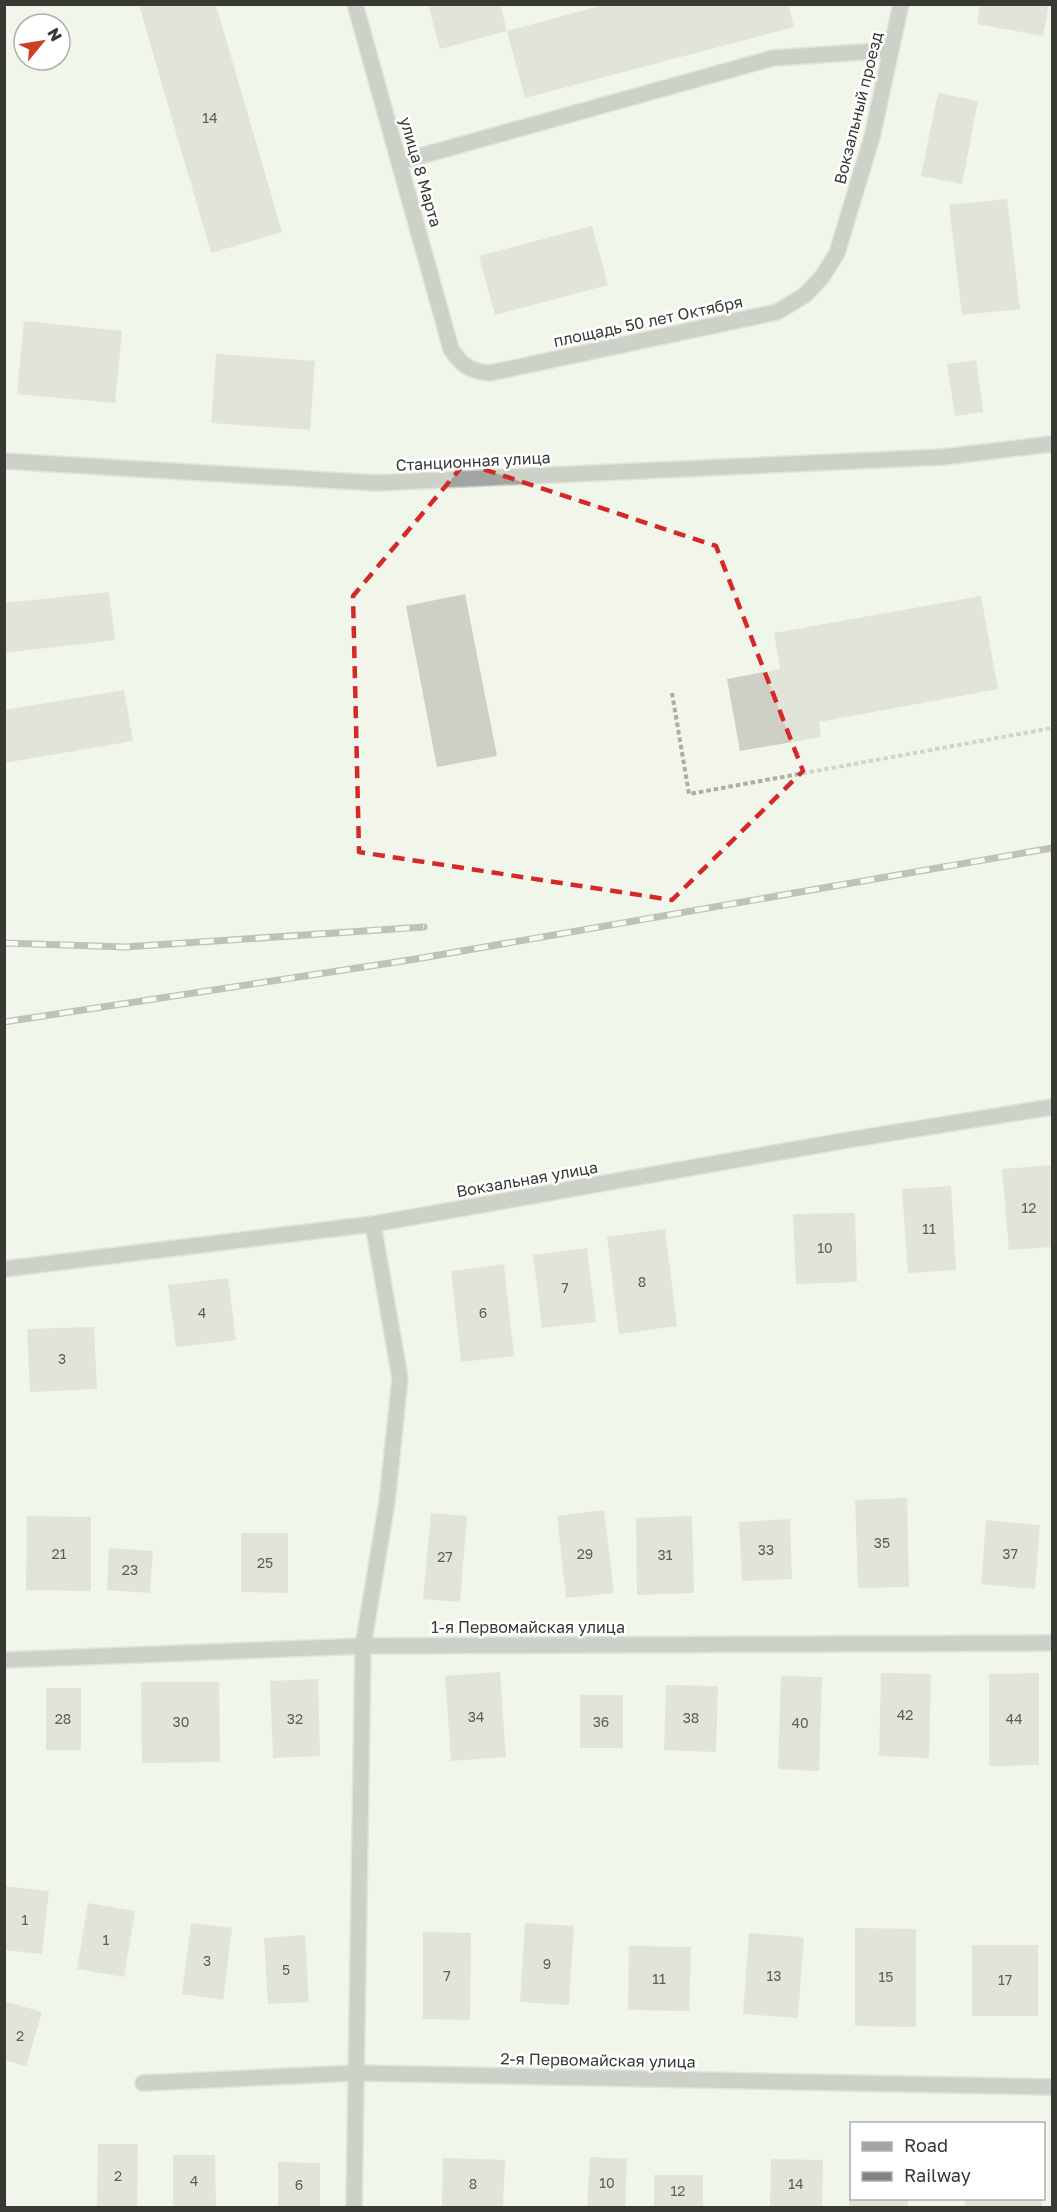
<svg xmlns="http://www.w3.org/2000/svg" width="1057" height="2212" font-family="'Golos Text',sans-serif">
	<rect width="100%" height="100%" fill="#f1f5ea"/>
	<!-- building -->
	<g fill="#d0cfc5">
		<polygon points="428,4 500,4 507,31 440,49"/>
		<polygon points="607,4 788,4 794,27 525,98 507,31"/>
		<polygon points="980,4 1049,4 1043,36 977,24"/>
		<polygon points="139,5 216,5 282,232 211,253"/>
		<polygon points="938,93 978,101 962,184 921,176"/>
		<polygon points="1007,199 1020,309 962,315 949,205"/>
		<polygon points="592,226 608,285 495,315 479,256"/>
		<polygon points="24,321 122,331 115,403 17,394"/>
		<polygon points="216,354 315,361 310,430 211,423"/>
		<polygon points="976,360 983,412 955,416 947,364"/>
		<polygon points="109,592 115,640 4,653 4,603"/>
		<polygon points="465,594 497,756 437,767 406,606"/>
		<polygon points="981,596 998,689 819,722 821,737 740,751 727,679 780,669 774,633"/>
		<polygon points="124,690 133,741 4,763 4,710"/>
		<polygon points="1052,1165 1052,1247 1009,1250 1002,1169"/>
		<polygon points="951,1186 956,1270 908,1273 902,1189"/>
		<polygon points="855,1213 857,1282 796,1284 793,1214"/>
		<polygon points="665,1229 677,1326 619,1334 607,1237"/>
		<polygon points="587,1248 596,1322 542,1328 533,1255"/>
		<polygon points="504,1264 514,1356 461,1362 451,1271"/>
		<polygon points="228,1278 236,1340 176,1347 168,1285"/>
		<polygon points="94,1327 97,1389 30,1392 27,1329"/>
		<polygon points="907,1498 909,1587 858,1588 855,1500"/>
		<polygon points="604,1510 614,1593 566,1598 557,1516"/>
		<polygon points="431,1513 467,1516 460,1602 423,1599"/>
		<polygon points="27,1516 91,1517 91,1591 26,1590"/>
		<polygon points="692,1516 694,1593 637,1595 636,1518"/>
		<polygon points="790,1519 792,1579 742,1581 739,1522"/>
		<polygon points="986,1520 1040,1525 1035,1589 981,1584"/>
		<polygon points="241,1533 288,1533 288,1593 241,1592"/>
		<polygon points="109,1548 153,1551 150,1593 107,1590"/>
		<polygon points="500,1672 506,1757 451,1761 445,1676"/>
		<polygon points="881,1673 931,1674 929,1758 879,1756"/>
		<polygon points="1039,1673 1039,1765 989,1766 989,1674"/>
		<polygon points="781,1676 822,1677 819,1771 778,1769"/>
		<polygon points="318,1679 320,1756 273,1758 270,1681"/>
		<polygon points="141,1682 219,1682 220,1762 142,1763"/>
		<polygon points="666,1685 718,1686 716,1752 664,1750"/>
		<rect x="46" y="1688" width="35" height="62"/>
		<rect x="580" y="1695" width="43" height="53"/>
		<polygon points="4,1886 49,1891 42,1954 4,1950"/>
		<polygon points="88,1903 135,1911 124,1977 77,1969"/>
		<polygon points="191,1923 232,1928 223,2000 182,1994"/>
		<polygon points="525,1923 574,1926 569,2005 520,2002"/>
		<polygon points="855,1928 916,1929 916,2027 855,2026"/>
		<polygon points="423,1932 471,1933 470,2020 423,2019"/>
		<polygon points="749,1933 804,1937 798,2018 743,2014"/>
		<polygon points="305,1935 309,2002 268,2004 264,1938"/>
		<rect x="972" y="1945" width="66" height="71"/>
		<polygon points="629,1946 691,1947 689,2011 628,2010"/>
		<polygon points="4,2001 42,2012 26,2066 4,2060"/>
		<polygon points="98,2144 138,2144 137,2208 97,2208"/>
		<polygon points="173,2155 215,2155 216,2208 173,2208"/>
		<polygon points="590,2157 627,2159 625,2208 587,2208"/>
		<polygon points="849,2157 852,2198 908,2198 908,2208 849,2208"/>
		<polygon points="443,2158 505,2160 503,2208 442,2208"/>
		<polygon points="771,2159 823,2160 822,2208 770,2208"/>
		<polygon points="278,2162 320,2163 320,2208 278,2208"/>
		<rect x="654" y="2175" width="49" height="33"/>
		<rect x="965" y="2198" width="77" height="10"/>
	</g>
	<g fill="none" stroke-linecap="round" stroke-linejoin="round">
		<!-- minor casing -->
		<g stroke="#cccfc6" stroke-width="18">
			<g id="minor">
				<path d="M355,4L451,349C462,366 470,371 490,373L777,312L805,295L822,277L837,253L872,137L901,4"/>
				<polyline points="399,162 773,58 891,50"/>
				<polyline points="4,461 376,483 943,457 1052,444"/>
				<polyline points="4,1269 373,1224 848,1140 1052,1107"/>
				<polyline points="4,1660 363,1646 1052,1643"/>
				<polyline points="143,2083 357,2073 1052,2087"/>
				<polyline points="354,2208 363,1646 387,1502 400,1378 373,1224"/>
			</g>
		</g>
		<!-- path -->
		<polyline stroke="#abaea6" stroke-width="4" stroke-dasharray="4.5 3" stroke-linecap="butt" points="672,693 689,794 1052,728"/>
		<!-- minor -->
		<use href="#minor" stroke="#a2a6a2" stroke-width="15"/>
		<!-- rail casing -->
		<g stroke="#82847d" stroke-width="7">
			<g id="rail">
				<polyline points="4,943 125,947 424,927"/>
				<polyline points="4,1022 416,959 1052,848"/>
			</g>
		</g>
		<!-- rail -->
		<use href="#rail" stroke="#fff" stroke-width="4.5" stroke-dasharray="14" stroke-linecap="butt"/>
	</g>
	<!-- marked area -->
	<path d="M0 0H1057V2212H0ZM465,463L716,546L803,771L672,900L359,852L353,596Z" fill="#f1f5ea" fill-opacity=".55" fill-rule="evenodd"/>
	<path fill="none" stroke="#d62828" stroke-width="4.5" stroke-dasharray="12 8" stroke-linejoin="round" d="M465,463L716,546L803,771L672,900L359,852L353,596Z"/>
	<g text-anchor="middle" stroke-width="5" stroke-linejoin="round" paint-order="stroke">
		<!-- number labels -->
		<g font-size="14" fill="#5e5e59">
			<text x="210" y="123">14</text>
			<text x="1029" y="1213">12</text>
			<text x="929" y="1234">11</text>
			<text x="825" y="1253">10</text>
			<text x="642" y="1287">8</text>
			<text x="565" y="1293">7</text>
			<text x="202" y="1318">4</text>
			<text x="483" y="1318">6</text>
			<text x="62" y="1364">3</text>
			<text x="882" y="1548">35</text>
			<text x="766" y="1555">33</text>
			<text x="59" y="1559">21</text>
			<text x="585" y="1559">29</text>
			<text x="1010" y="1559">37</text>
			<text x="665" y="1560">31</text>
			<text x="445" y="1562">27</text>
			<text x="265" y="1568">25</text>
			<text x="130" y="1575">23</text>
			<text x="905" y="1720">42</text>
			<text x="476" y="1722">34</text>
			<text x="691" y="1723">38</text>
			<text x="63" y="1724">28</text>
			<text x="295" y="1724">32</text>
			<text x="1014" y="1724">44</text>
			<text x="181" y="1727">30</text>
			<text x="601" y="1727">36</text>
			<text x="800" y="1728">40</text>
			<text x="25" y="1925">1</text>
			<text x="106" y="1945">1</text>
			<text x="207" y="1966">3</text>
			<text x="547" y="1969">9</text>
			<text x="286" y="1975">5</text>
			<text x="447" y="1981">7</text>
			<text x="774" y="1981">13</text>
			<text x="886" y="1982">15</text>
			<text x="659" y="1984">11</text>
			<text x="1005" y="1985">17</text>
			<text x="20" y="2041">2</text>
			<text x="118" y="2181">2</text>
			<text x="194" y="2186">4</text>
			<text x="607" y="2188">10</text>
			<text x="473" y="2189">8</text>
			<text x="796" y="2189">14</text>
			<text x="299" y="2190">6</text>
			<text x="678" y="2196">12</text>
		</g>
		<!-- street labels -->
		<g font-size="16" fill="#383935" stroke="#fff">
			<text transform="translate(858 108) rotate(-76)" y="6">Вокзальный проезд</text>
			<text transform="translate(421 172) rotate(74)" y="6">улица 8 Марта</text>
			<text transform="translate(648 321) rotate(-12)" y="6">площадь 50 лет Октября</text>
			<text transform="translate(473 461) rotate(-3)" y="6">Станционная улица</text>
			<text transform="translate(527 1179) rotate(-10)" y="6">Вокзальная улица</text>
			<text x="528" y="1633">1-я Первомайская улица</text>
			<text transform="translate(598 2060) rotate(1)" y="6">2-я Первомайская улица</text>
		</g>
	</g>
	<!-- border -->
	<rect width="1057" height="2212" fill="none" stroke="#383935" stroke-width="12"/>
	<!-- legend -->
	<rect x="850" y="2122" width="195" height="78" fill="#ffffff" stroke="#afb0ae" stroke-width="1.5"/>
	<rect x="862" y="2142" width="30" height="9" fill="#a2a6a2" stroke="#afb0ae" stroke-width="1.5"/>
	<text x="904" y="2152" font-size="18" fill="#383935">Road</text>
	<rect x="862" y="2172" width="30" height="9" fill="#82847d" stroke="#afb0ae" stroke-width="1.5"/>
	<text x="904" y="2182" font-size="18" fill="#383935">Railway</text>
	<!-- north arrow -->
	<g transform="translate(42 42) rotate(60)"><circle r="28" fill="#ffffff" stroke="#afb0ae" stroke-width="1.5"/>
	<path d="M0-4.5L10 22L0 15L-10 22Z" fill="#cc4125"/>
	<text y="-9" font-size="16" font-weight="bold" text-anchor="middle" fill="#383935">N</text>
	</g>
</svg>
